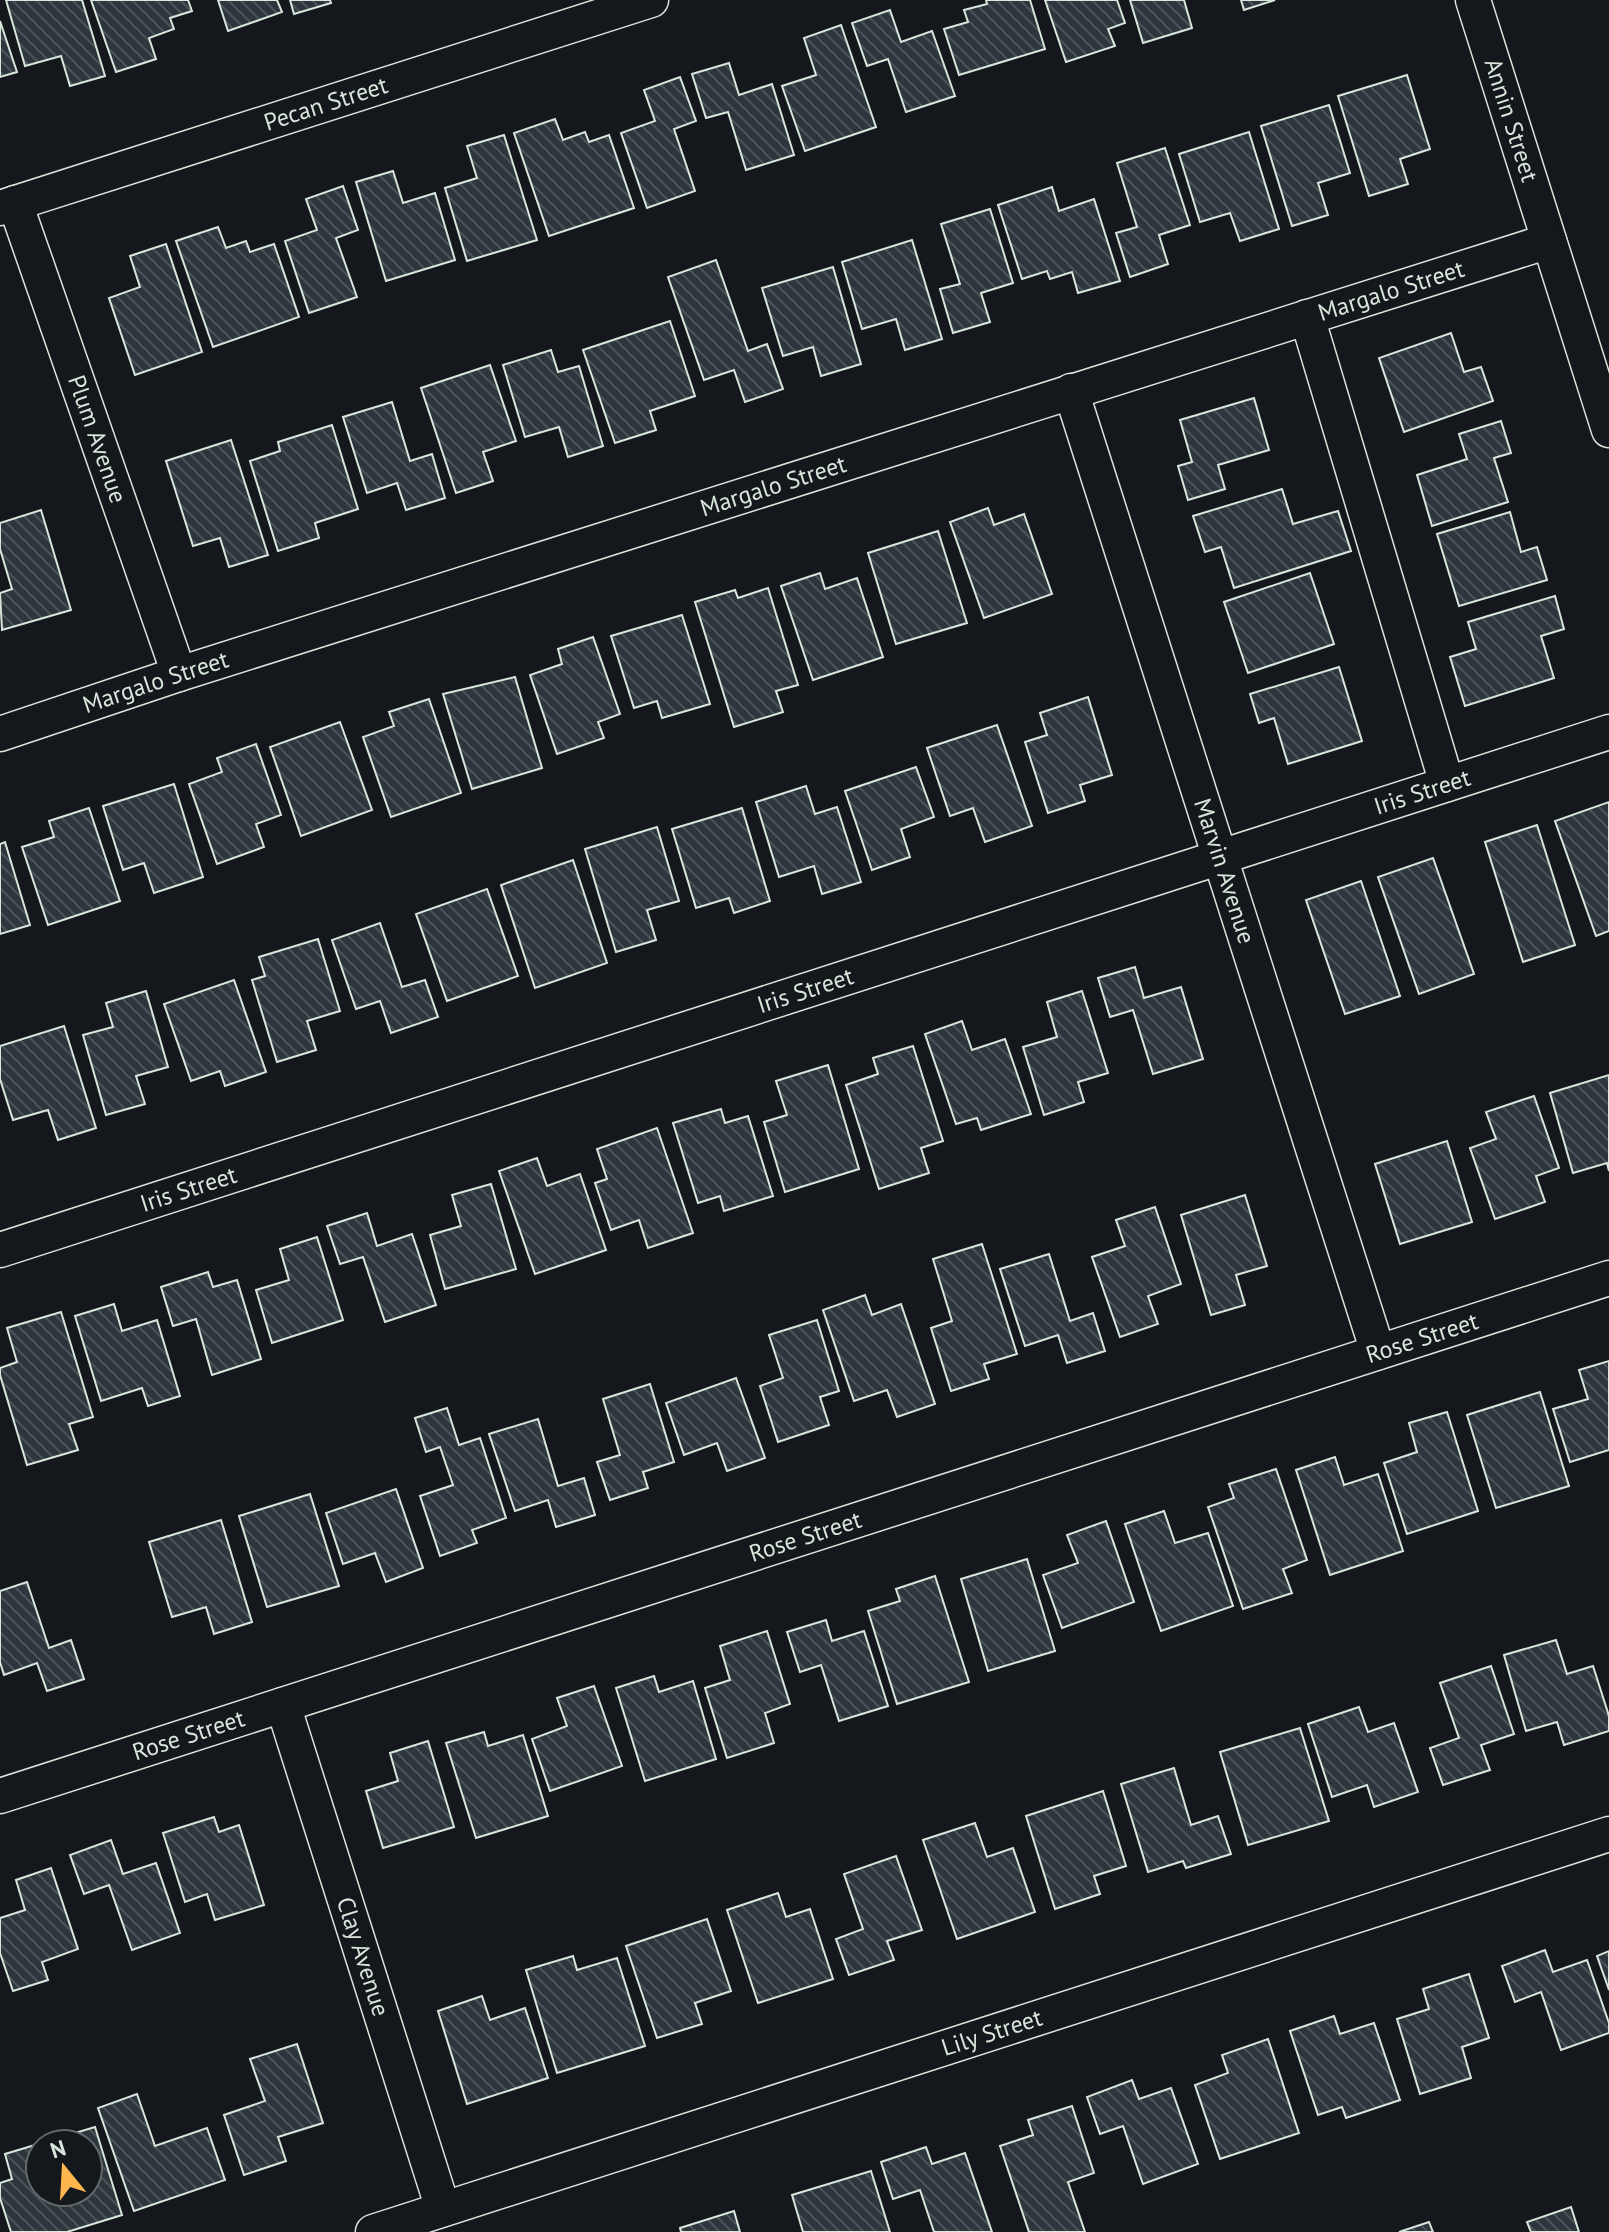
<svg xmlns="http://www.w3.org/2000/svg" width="1609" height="2232" font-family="'PT Sans',sans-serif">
	<defs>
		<pattern id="building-back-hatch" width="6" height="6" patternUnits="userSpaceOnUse" patternTransform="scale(2)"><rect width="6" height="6" fill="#2c363c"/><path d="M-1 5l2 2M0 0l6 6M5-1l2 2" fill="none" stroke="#4a5358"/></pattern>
	</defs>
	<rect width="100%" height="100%" fill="#14181c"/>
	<!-- building -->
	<g fill="url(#building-back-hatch)" stroke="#d8e6dc" stroke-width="2" fill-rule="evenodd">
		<polygon points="6,0 82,0 105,76 70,86 61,56 25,66"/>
		<polygon points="91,0 188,0 192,11 170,18 174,29 149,38 156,59 116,72"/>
		<polygon points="218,0 277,0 282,12 228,31"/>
		<polygon points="290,0 330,0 331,3 294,14"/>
		<polygon points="986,0 1030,0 1045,49 959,75 944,29 968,22 964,10 987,4"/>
		<polygon points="1045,0 1117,0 1125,23 1108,29 1115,46 1066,62"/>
		<polygon points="1130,0 1184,0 1192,28 1143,43"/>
		<polygon points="1241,0 1275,0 1244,10"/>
		<polygon points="890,10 901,42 932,31 955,96 906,112 888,59 867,66 852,23"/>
		<polygon points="0,21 17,72 0,77"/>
		<polygon points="841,25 876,127 805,151 782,86 816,75 804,38"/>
		<polygon points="729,63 739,95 772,84 794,155 746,170 728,112 706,118 692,74"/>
		<polygon points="1407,75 1430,149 1400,159 1408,184 1369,196 1338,96"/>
		<polygon points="680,77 696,121 674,129 695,191 647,208 621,133 655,121 644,90"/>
		<polygon points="1329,105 1350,173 1318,183 1328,215 1292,226 1261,126"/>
		<polygon points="555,119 563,140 585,132 589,142 609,135 634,208 549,236 514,133"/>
		<polygon points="1249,132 1279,229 1240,241 1230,213 1200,222 1179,154"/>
		<polygon points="504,135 537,240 467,261 445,188 477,178 467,146"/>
		<polygon points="1165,148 1190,225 1159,235 1168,264 1130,277 1116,233 1137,227 1117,163"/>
		<polygon points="393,171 403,203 435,193 455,260 386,281 356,182"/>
		<polygon points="343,186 358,230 336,238 357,297 309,313 285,241 317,230 306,199"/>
		<polygon points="1052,187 1059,211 1094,199 1120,281 1078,293 1072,272 1050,279 1047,271 1022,279 998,205"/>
		<polygon points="990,209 1013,283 981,293 990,322 953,333 940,289 960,284 941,224"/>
		<polygon points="218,227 226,248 246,241 250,252 274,244 299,317 213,347 176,241"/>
		<polygon points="912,240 942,339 905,350 896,319 862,329 842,262"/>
		<polygon points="166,244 202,352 135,375 109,298 140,287 130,256"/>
		<polygon points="716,260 748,351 767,344 783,389 745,402 734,370 704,380 668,277"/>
		<polygon points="833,267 861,364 821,376 813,347 783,356 762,288"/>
		<polygon points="670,321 695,396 650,411 656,430 615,443 583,350"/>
		<polygon points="1451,333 1464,372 1481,367 1493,401 1404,432 1379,358"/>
		<polygon points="551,350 558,372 579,366 603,446 568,457 559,427 525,437 503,365"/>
		<polygon points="490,365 516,441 483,452 493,481 456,493 421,388"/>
		<polygon points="1254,398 1269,450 1218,465 1225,489 1188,500 1178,466 1192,462 1180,420"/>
		<polygon points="392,402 410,461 432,454 445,498 406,510 397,483 367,493 343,417"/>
		<polygon points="1501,421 1511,453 1494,458 1508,502 1432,526 1417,475 1467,459 1459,434"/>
		<polygon points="332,425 358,509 315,523 319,538 278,551 250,461 280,451 278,442"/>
		<polygon points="231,440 268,555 229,567 220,538 193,546 166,461"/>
		<polygon points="1282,489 1293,524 1338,511 1351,551 1234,588 1221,547 1205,552 1193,516"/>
		<polygon points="988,508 994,525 1024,514 1052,594 984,618 950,522"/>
		<polygon points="41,510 71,610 2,630 0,593 12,589 0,549 0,523"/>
		<polygon points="1510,512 1521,552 1537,547 1547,580 1459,606 1437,534"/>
		<polygon points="938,531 967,623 896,644 868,553"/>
		<polygon points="820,573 825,589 857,578 883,657 813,680 781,586"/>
		<polygon points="1310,573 1334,644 1248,673 1224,602"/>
		<polygon points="768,588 798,685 776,691 783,712 734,727 695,602 735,590 738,598"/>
		<polygon points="1555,596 1564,629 1541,636 1554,678 1465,706 1450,657 1476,649 1468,622"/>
		<polygon points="682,615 710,704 662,718 657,701 634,708 611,636"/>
		<polygon points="593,637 620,714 598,722 604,738 557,754 530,675 562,664 558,649"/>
		<polygon points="1339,667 1362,741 1288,764 1274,718 1259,723 1250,694"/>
		<polygon points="515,677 542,768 472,789 443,694"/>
		<polygon points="1088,697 1112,775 1080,785 1085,801 1048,813 1025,742 1047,735 1040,713"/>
		<polygon points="429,699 461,793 391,817 363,737 394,726 389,712"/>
		<polygon points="340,722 372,810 301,836 270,747"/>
		<polygon points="997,725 1032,826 985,842 973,808 950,816 927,748"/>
		<polygon points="256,744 281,815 256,824 264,847 217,864 189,784 222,772 217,758"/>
		<polygon points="916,767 934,817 901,829 910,857 872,870 845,791"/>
		<polygon points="174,784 203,877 154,893 144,863 123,870 103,806"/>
		<polygon points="806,786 815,814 837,807 861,882 822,894 814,866 779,877 756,802"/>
		<polygon points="1609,802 1609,931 1596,936 1555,821"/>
		<polygon points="89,808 120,901 48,925 22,847 54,837 49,821"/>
		<polygon points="742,808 770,901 734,913 729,898 696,908 672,829"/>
		<polygon points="1537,825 1575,945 1523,962 1485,842"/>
		<polygon points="657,827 679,901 647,910 656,940 616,952 585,849"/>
		<polygon points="5,842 30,925 0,934 0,844"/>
		<polygon points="1433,858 1474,974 1419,994 1378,877"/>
		<polygon points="573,860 607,963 535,988 501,885"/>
		<polygon points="1361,881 1400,996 1345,1014 1306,900"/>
		<polygon points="487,889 518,976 447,1001 416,914"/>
		<polygon points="380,923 402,987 425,980 438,1017 391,1033 380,1001 356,1009 332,940"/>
		<polygon points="318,939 340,1011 307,1021 316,1050 277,1062 252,980 265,976 259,957"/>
		<polygon points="1135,967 1144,998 1181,987 1203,1059 1153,1074 1133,1010 1110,1017 1098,978"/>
		<polygon points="234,980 266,1072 225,1086 220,1071 191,1081 164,1004"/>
		<polygon points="146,991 168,1067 136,1076 145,1104 106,1115 83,1035 113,1027 106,1003"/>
		<polygon points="1082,991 1108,1073 1078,1082 1084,1102 1044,1115 1023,1047 1057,1037 1047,1002"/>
		<polygon points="962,1021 972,1050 1005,1039 1031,1114 981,1130 977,1118 956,1124 925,1034"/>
		<polygon points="64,1026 96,1128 58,1140 48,1110 13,1120 0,1079 0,1046"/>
		<polygon points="913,1046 943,1141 921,1148 929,1173 879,1189 846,1085 878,1074 873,1058"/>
		<polygon points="828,1065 859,1169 785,1192 764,1122 787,1115 776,1081"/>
		<polygon points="1609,1075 1609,1171 1607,1163 1573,1173 1550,1093"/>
		<polygon points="1534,1096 1559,1168 1536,1176 1545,1202 1495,1219 1470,1148 1496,1139 1486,1112"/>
		<polygon points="721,1109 725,1123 748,1116 773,1196 724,1211 720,1196 698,1203 673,1123"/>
		<polygon points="657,1128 693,1233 648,1248 639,1220 611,1230 595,1183 607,1179 597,1149"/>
		<polygon points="1447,1141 1472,1222 1400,1244 1375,1164"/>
		<polygon points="537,1158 547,1186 580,1174 606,1250 535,1274 499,1171"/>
		<polygon points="491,1184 516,1269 445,1289 430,1235 461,1226 452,1195"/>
		<polygon points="1245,1195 1267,1266 1236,1275 1245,1305 1211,1315 1181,1215"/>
		<polygon points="1155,1207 1181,1284 1148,1296 1158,1324 1120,1337 1092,1257 1125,1246 1116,1220"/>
		<polygon points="367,1213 377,1246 412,1234 436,1305 385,1322 363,1257 340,1264 327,1226"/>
		<polygon points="317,1237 343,1320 272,1343 256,1290 289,1280 280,1249"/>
		<polygon points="982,1244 1017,1354 984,1364 989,1379 951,1391 931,1328 952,1321 933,1259"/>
		<polygon points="1049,1254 1070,1321 1093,1313 1105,1351 1067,1363 1058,1335 1025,1346 1000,1269"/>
		<polygon points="208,1272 213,1287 237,1280 261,1359 212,1375 196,1319 173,1326 161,1287"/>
		<polygon points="865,1295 872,1315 901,1304 935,1404 897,1417 887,1390 854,1401 823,1310"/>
		<polygon points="114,1304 122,1331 157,1320 180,1396 148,1406 142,1388 101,1401 75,1316"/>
		<polygon points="61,1312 93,1417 69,1424 78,1450 27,1465 0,1375 0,1368 17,1362 7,1328"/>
		<polygon points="817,1320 839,1391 820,1397 829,1425 778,1442 760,1386 783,1378 769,1335"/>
		<polygon points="1609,1361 1609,1450 1570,1462 1553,1409 1588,1399 1579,1370"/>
		<polygon points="736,1378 765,1458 727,1471 717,1443 684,1455 666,1403"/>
		<polygon points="650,1384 674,1462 643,1472 648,1488 610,1500 597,1462 620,1455 603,1399"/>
		<polygon points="1540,1392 1569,1486 1496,1508 1467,1415"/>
		<polygon points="447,1408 459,1445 480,1438 506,1518 472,1530 477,1543 440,1556 420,1496 453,1485 440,1447 426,1452 415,1418"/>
		<polygon points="1447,1412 1478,1511 1407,1534 1384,1463 1417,1452 1409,1423"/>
		<polygon points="538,1419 558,1486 584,1478 595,1515 556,1527 548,1500 515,1511 489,1434"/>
		<polygon points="1335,1457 1344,1485 1378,1474 1403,1551 1330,1575 1296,1470"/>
		<polygon points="1276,1469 1307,1560 1283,1569 1292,1593 1243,1609 1208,1507 1234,1498 1229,1484"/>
		<polygon points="396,1489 423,1568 386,1582 375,1553 343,1564 326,1513"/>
		<polygon points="310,1494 339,1586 267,1607 239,1516"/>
		<polygon points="1164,1511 1175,1543 1208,1533 1233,1606 1161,1631 1125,1524"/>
		<polygon points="221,1520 252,1622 214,1634 206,1607 172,1617 149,1542"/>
		<polygon points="1106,1521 1134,1602 1062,1628 1043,1575 1078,1563 1067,1535"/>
		<polygon points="1027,1559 1055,1651 988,1671 961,1579"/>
		<polygon points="935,1576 969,1682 897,1704 868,1611 900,1601 896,1589"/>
		<polygon points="27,1582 49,1648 71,1640 84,1679 47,1691 37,1663 4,1675 0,1662 0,1591"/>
		<polygon points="826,1620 832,1641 864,1631 888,1706 839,1721 821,1665 800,1672 787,1632"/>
		<polygon points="767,1631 790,1704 765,1713 774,1743 727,1758 705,1688 730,1680 720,1646"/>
		<polygon points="1556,1640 1567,1674 1593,1666 1609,1716 1609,1731 1564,1745 1557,1722 1526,1731 1504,1655"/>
		<polygon points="1491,1666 1514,1734 1481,1745 1490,1770 1443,1785 1430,1748 1459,1738 1440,1683"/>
		<polygon points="654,1676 659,1692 693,1681 716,1759 645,1781 616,1688"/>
		<polygon points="594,1686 622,1766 550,1791 532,1739 567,1726 557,1698"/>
		<polygon points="1359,1707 1368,1732 1394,1723 1418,1792 1374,1807 1367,1785 1332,1797 1308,1724"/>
		<polygon points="1300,1728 1329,1821 1248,1845 1220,1752"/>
		<polygon points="484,1732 488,1746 523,1735 548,1816 476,1838 446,1743"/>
		<polygon points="428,1741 454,1827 383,1848 366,1791 398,1781 390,1753"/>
		<polygon points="1174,1768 1191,1825 1218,1816 1231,1854 1186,1868 1183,1861 1148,1872 1121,1784"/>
		<polygon points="1103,1791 1126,1866 1094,1876 1100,1894 1055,1909 1026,1816"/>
		<polygon points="214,1817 219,1832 239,1825 264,1905 215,1920 207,1894 185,1902 163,1833"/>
		<polygon points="975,1823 987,1857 1013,1848 1035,1912 957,1939 923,1840"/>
		<polygon points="111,1840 123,1874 156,1863 180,1933 132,1950 109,1885 84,1894 70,1855"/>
		<polygon points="896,1856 922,1930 887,1941 894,1960 849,1975 836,1939 863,1929 844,1874"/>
		<polygon points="51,1868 78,1949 42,1962 48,1980 13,1991 0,1953 0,1918 25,1910 16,1880"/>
		<polygon points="778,1893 786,1917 810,1909 833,1979 758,2003 727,1910"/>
		<polygon points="707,1919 731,1991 695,2003 702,2024 657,2038 626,1946"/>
		<polygon points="1545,1950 1553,1972 1587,1960 1609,2023 1609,2033 1561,2050 1541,1992 1515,2002 1502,1966"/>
		<polygon points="1609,1951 1609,1990 1597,1956"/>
		<polygon points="573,1956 577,1970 617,1958 645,2046 557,2073 526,1970"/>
		<polygon points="1469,1974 1489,2038 1462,2047 1471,2078 1420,2094 1397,2019 1429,2009 1423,1989"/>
		<polygon points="482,1996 490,2020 525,2008 548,2078 467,2104 438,2011"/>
		<polygon points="1334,2016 1340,2034 1374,2023 1400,2100 1346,2118 1342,2107 1318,2115 1290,2031"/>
		<polygon points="1268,2039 1299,2133 1220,2159 1195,2085 1228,2073 1222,2055"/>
		<polygon points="297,2044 323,2123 278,2137 286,2161 244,2175 224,2115 265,2101 250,2059"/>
		<polygon points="1132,2080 1139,2099 1171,2088 1198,2164 1143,2184 1123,2126 1100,2134 1087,2097"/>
		<polygon points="137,2094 155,2146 207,2128 225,2180 134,2211 98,2108"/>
		<polygon points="1072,2106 1094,2173 1068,2182 1085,2232 1029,2232 1000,2146 1033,2135 1028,2120"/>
		<path d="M95,2127L122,2215L67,2232H11L0,2198V2183L12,2179L5,2154ZM40,2144H88V2192H40Z"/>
		<polygon points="926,2147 932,2164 965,2153 992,2232 934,2232 920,2190 893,2199 881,2162"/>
		<polygon points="871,2171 890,2232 803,2232 792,2195"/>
		<polygon points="1571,2207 1579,2232 1531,2232 1527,2222"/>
		<polygon points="734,2211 740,2232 681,2232 680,2228"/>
		<polygon points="1429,2222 1433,2232 1399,2232"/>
	</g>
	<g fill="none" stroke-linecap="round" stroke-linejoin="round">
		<!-- street casing -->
		<g stroke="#d8e6dc" stroke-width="37">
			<g id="street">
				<path id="s1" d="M1473,0L1609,430"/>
				<path id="s2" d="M15,203L179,674"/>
				<path id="s3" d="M0,208L651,0"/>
				<polyline points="1307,317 1447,784"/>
				<path id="s4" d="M1071,391L1378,1352"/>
				<path id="s5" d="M0,734L179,674L1549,241"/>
				<path id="s6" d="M0,1250L1609,732"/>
				<path id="s7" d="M283,1705L443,2209"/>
				<path id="s8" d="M0,1796L1609,1278"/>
				<path id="s9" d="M373,2232L1609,1834"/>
			</g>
		</g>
		<!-- street -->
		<use href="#street" stroke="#14181c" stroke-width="34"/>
	</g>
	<g text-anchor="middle" stroke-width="6" stroke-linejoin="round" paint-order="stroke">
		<!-- street labels -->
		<g font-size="24" fill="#d8e6dc" stroke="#14181c">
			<text dy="8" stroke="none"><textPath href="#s3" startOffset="342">Pecan Street</textPath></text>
			<text dy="8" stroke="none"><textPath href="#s1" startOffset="126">Annin Street</textPath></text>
			<text dy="8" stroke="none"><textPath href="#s5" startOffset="1460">Margalo Street</textPath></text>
			<text dy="8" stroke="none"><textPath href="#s2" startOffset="250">Plum Avenue</textPath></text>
			<text dy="8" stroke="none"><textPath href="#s5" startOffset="812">Margalo Street</textPath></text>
			<text dy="8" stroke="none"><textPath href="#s5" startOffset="164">Margalo Street</textPath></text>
			<text dy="8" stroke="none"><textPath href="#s6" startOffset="1494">Iris Street</textPath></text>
			<text dy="8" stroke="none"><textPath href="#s4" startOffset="504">Marvin Avenue</textPath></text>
			<text dy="8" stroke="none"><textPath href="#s6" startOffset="846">Iris Street</textPath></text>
			<text dy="8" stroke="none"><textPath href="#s6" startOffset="198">Iris Street</textPath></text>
			<text dy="8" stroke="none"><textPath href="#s8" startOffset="1494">Rose Street</textPath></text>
			<text dy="8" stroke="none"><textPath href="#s8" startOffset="846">Rose Street</textPath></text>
			<text dy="8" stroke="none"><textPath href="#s8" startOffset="198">Rose Street</textPath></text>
			<text dy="8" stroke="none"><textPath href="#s7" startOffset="264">Clay Avenue</textPath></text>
			<text dy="8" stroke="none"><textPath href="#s9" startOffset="650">Lily Street</textPath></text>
		</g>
	</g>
	<!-- north arrow -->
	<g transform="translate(64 2168) rotate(342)"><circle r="38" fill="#14181c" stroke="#626a69" stroke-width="2"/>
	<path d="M0-6L14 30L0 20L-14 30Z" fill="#ffb74d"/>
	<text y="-12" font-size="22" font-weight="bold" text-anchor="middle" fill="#d8e6dc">N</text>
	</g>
</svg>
